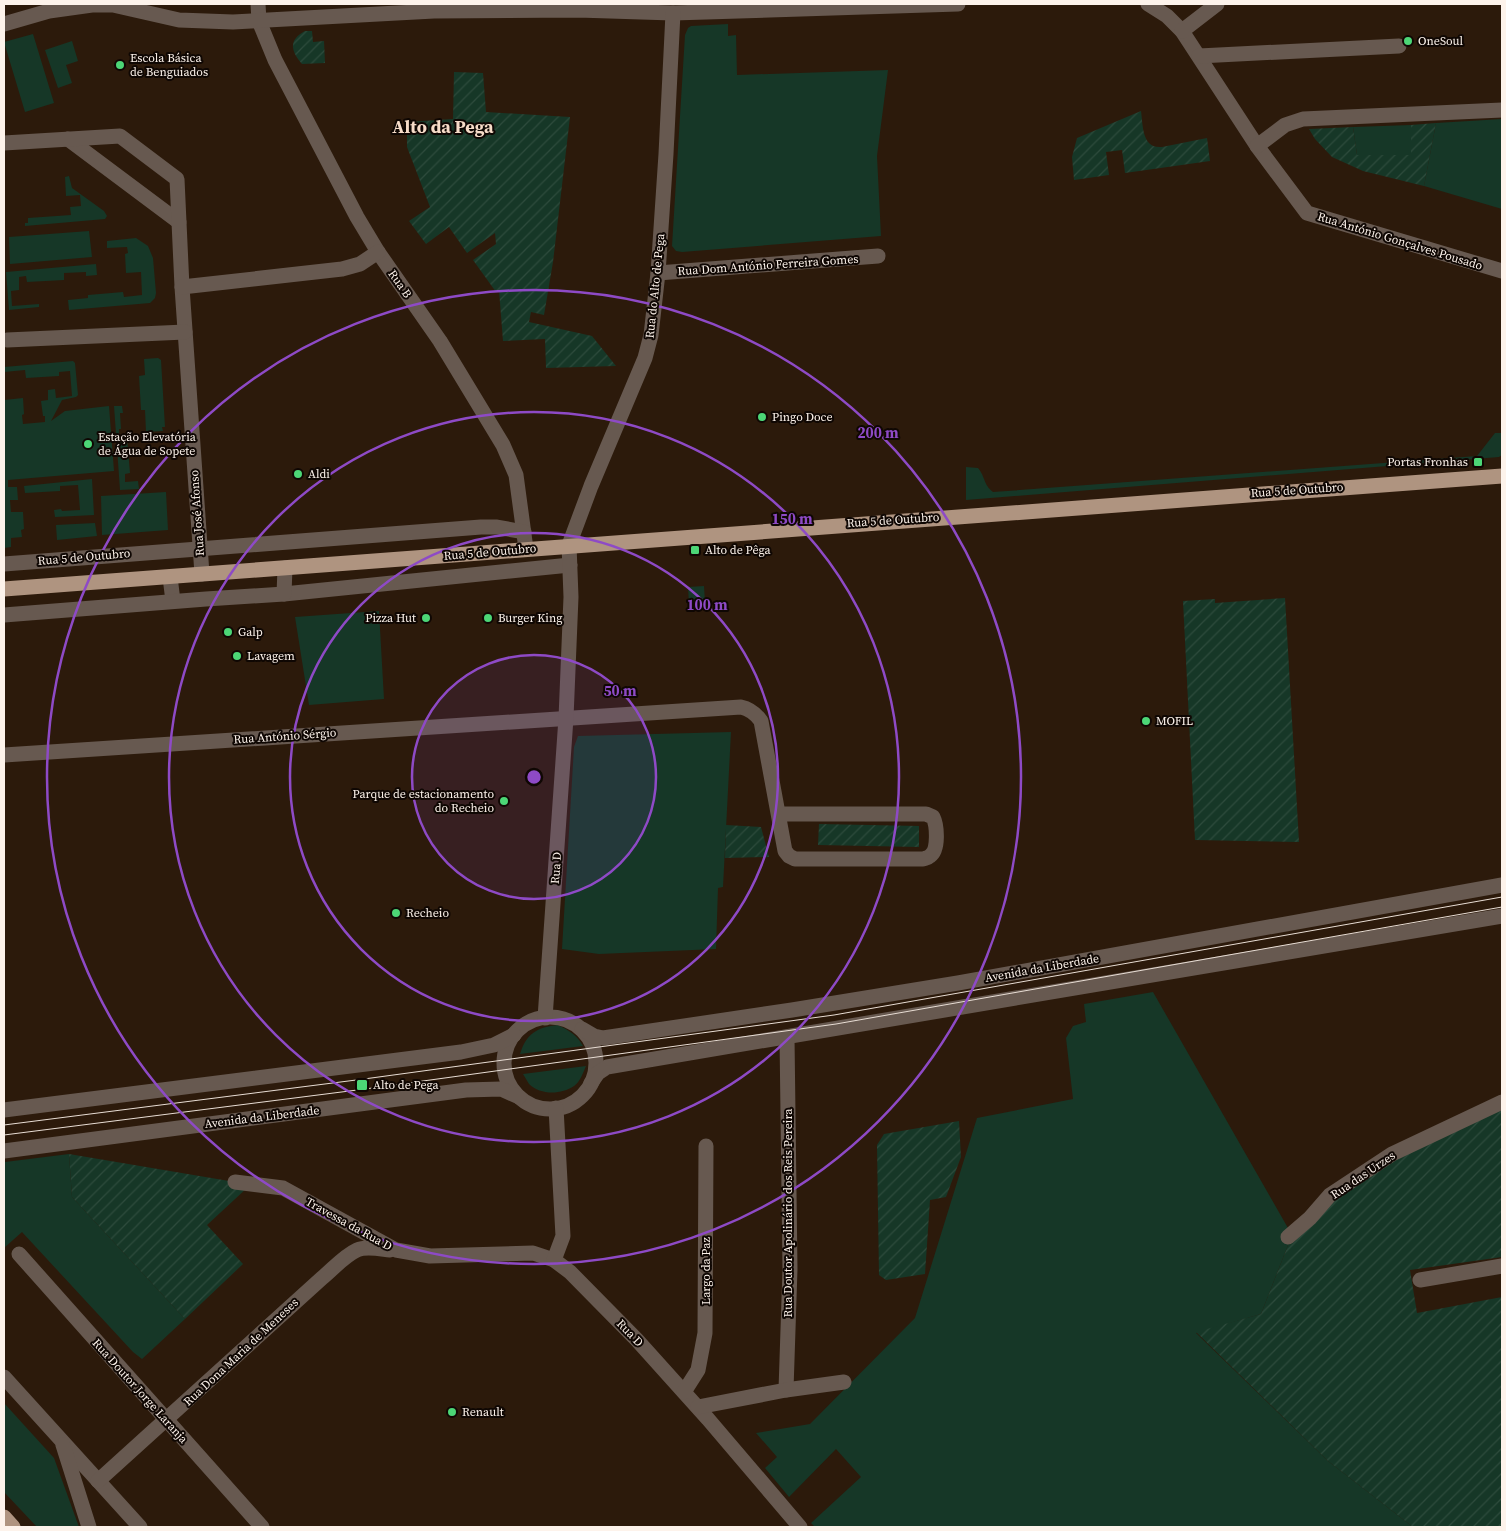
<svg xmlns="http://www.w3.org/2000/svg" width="1506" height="1531" font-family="'Source Serif 4',serif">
	<defs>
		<pattern id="garden-furrows" width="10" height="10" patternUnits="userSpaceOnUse" patternTransform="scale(1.25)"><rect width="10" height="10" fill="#163727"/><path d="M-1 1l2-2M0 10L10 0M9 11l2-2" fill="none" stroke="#2d4b3c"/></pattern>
	</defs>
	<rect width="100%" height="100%" fill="#2c1a0b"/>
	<!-- green -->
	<g fill="#163727">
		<polygon points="728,24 728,36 736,35 737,75 888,70 877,156 881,236 682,252 676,251 672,246 685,35 688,28 691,26"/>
		<polygon points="33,34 54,103 25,112 4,42"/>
		<polygon points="72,41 78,61 66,65 72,83 58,88 45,50"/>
		<polygon points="1502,119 1502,209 1424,186 1436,123"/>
		<polygon points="1411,125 1412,155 1357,155 1353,127"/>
		<polygon points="69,176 72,188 104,211 107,216 105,219 25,226 25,223 28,223 28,218 71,215 70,207 81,206 80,195 66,196 65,177"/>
		<polygon points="89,231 92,257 10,264 9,237"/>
		<polygon points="136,238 148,246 153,258 156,293 155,298 150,303 69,310 68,300 88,298 88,295 123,292 124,297 142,295 141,272 126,273 125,254 128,253 127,247 107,248 107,241"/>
		<polygon points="96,264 97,275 86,276 86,272 64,273 64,280 27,282 26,276 19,277 19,290 11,291 12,306 39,304 39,307 9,310 6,272"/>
		<polygon points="158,358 161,360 165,427 162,427 163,431 146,432 145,410 141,410 139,376 145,375 144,359"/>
		<polygon points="73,361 75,363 78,395 76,397 62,400 51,421 65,411 109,406 114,471 8,480 8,487 17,487 18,500 10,500 11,512 23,512 24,529 21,530 22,537 11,538 11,547 4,548 4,400 23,398 24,414 22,415 23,424 45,422 45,416 43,416 41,401 48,400 48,390 55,389 56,398 72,396 70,371 59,372 59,376 26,378 25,370 4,372 4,367"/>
		<polygon points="114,406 122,406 123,413 120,413 121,429 119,429 119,438 127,438 130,473 125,474 125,482 138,481 139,489 120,490"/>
		<path d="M1495,433H1502V455L1499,457L966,500V467L978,468C986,478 983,484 993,492L1477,456Z"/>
		<polygon points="92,479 94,515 55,517 54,510 61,509 62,511 80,510 78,485 60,486 60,491 25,493 24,486"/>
		<polygon points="166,492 168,530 102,535 101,496"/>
		<polygon points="95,523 97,536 57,540 56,525"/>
		<polygon points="704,586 705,602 689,604 688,587"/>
		<polygon points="379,611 384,699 309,705 295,617"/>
		<polygon points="731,732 723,887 718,888 716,949 599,954 562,949 574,747 578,736"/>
		<polygon points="1153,992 1292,1235 1261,1314 1196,1333 1328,1461 1413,1527 815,1527 811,1523 861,1477 836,1449 789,1497 765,1468 777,1457 756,1433 810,1424 915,1318 977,1118 1073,1099 1066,1038 1073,1026 1086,1022 1084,1004"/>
		<path d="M558,1025C568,1030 577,1035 583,1046L520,1054C526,1034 537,1027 558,1025Z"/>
		<path d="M586,1066C583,1073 580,1082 574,1086C561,1095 540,1095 529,1084C527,1081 525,1077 523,1074Z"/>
		<polygon points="69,1154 72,1197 185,1319 142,1359 133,1352 22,1232 4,1248 5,1162"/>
		<polygon points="4,1403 54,1458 79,1527 37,1527 4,1492"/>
	</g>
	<!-- garden -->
	<g fill="url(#garden-furrows)">
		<path d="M305,31H312L313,42L324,41L325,63L302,64C291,51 288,40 305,31Z"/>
		<polygon points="454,72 483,73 486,112 570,117 553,262 544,315 531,312 529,322 592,336 616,366 546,368 545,339 503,341 499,290 496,292 473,260 496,244 495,233 467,253 449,227 426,244 409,221 430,207 407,147 407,122 453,119"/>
		<path d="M1141,111C1143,126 1142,149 1162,147L1207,138L1210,161L1125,173L1122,150L1106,152L1109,175L1074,180L1072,157L1077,138Z"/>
		<polygon points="1436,123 1424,186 1363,171 1332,157 1315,139 1309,129 1353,127 1357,155 1411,155 1411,125"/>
		<polygon points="1285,598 1299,842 1195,840 1183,601 1215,599 1215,603"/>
		<polygon points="819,824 919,826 919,847 818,845"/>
		<polygon points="726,825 761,827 769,857 725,858"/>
		<polygon points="1502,1103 1502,1257 1410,1270 1417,1313 1502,1297 1502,1527 1413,1527 1328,1461 1196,1332 1261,1314 1292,1235 1378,1163"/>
		<polygon points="959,1121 961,1157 946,1197 930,1200 925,1274 886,1280 879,1275 877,1145 884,1134"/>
		<polygon points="69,1154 235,1182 248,1187 207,1225 243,1264 185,1319 72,1197"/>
	</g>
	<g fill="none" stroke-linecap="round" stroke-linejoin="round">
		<!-- minor -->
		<g stroke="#675950" stroke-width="15">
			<polyline points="258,4 259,21 275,60 357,217 378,252 440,341 503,445 516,475 526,549"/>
			<polyline points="1148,4 1167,16 1182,31 1257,146 1307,213 1502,271"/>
			<polyline points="4,24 49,11 92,5 113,5 179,20 233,22 434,11 578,10 673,13 958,4"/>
			<polyline points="1182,31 1217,4"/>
			<polyline points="1199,56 1399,46"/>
			<polyline points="68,139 179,222"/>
			<polyline points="4,143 120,136 177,179 182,287 202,574"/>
			<polyline points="1257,146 1285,125 1303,119 1502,110"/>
			<polyline points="658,273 878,256"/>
			<polyline points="182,287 342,269 360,264 378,252"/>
			<polyline points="7,340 185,332"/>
			<polyline points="4,564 481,527 497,527 524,532"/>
			<polyline points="170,577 173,601"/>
			<polyline points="284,594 570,565"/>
			<polyline points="4,615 206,599 284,594 285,568"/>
			<path d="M4,755L741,707C750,709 756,714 761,721L785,851L789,856L795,859H923C925,858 928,858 930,856C939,850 937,825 933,817L926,814H779"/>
			<circle cx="550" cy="1063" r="46"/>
			<polyline points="545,1018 566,718 571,597 569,545 591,486 645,358 651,335 658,273 666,154 673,13"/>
			<polyline points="582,1029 594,1036 603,1038 792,1010 958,983 1502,885"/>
			<polyline points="591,1083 598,1073 607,1067 1502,916"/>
			<polyline points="4,1110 461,1052 494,1045 514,1035"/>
			<polyline points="4,1151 466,1090 501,1089 519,1097"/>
			<polyline points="235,1182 283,1188 396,1250 430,1256 533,1253 554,1260 570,1272 637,1340 708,1419 800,1527"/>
			<polyline points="1288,1237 1310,1218 1330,1195 1392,1154 1502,1102"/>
			<polyline points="19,1254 262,1527"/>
			<polyline points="554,1260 563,1236 556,1108"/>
			<polyline points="1420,1280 1502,1266"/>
			<polyline points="4,1377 140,1527"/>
			<polyline points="786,1390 790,1269 787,1037"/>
			<polyline points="684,1392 698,1370 705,1333 706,1146"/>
			<polyline points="698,1407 786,1390 844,1382"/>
			<polyline points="63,1445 89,1527"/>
			<path d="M98,1481L322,1278C333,1269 344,1256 357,1250C366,1246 380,1249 390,1250"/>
		</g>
		<!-- major -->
		<g stroke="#af9480" stroke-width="15">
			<path d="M4,589C503,552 1002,509 1502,476"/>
			<polyline points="4,1517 13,1527"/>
		</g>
		<!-- tram -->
		<g stroke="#e8ddd4" stroke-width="1">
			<polyline points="4,1125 364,1079 834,1015 1502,897"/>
			<polyline points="4,1135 365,1089 836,1024 1502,907"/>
		</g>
	</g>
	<!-- distance rings -->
	<circle cx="534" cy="777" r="122" fill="#8e4ac6" fill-opacity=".12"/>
	<g fill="none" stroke="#8e4ac6" stroke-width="2.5">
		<circle cx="534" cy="777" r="122"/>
		<circle cx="534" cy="777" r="244"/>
		<circle cx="534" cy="777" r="365"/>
		<circle cx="534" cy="777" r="487"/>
	</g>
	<!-- markers -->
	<g fill="#4cd676" stroke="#0f0703" stroke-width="2">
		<circle cx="1408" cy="41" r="5"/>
		<circle cx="120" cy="65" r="5"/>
		<circle cx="762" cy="417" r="5"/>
		<circle cx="88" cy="444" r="5"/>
		<rect x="1473" y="457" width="10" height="10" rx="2.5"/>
		<circle cx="298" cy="474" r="5"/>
		<rect x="690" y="545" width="10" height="10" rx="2.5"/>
		<circle cx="426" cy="618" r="5"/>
		<circle cx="488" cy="618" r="5"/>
		<circle cx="228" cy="632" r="5"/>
		<circle cx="237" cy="656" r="5"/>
		<circle cx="1146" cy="721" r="5"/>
		<circle cx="504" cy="801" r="5"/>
		<circle cx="396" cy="913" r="5"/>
		<rect x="356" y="1079" width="12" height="12" rx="2.5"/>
		<circle cx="452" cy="1412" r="5"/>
	</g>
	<g text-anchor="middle" stroke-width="4" stroke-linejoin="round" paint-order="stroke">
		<!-- poi labels -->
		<g font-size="12" fill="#fdf3eb" stroke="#0f0703" text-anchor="start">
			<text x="1418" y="45">OneSoul</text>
			<text x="130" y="62">Escola Básica<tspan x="130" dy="14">de Benguiados</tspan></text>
			<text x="772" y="421">Pingo Doce</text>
			<text x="98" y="441">Estação Elevatória<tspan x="98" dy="14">de Água de Sopete</tspan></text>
			<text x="1468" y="466" text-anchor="end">Portas Fronhas</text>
			<text x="308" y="478">Aldi</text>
			<text x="705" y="554">Alto de Pêga</text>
			<text x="416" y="622" text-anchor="end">Pizza Hut</text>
			<text x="498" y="622">Burger King</text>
			<text x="238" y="636">Galp</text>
			<text x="247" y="660">Lavagem</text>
			<text x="1156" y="725">MOFIL</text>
			<text x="494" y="798" text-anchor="end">Parque de estacionamento<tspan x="494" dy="14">do Recheio</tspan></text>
			<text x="406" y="917">Recheio</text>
			<text x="373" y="1089">Alto de Pega</text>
			<text x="462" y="1416">Renault</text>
		</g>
		<!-- street labels -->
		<g font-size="12" fill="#fdf3eb" stroke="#0f0703">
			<text transform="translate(1400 241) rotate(17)" y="4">Rua António Gonçalves Pousado</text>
			<text transform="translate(768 265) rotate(-4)" y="4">Rua Dom António Ferreira Gomes</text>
			<text transform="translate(400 284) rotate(55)" y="4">Rua B</text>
			<text transform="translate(655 286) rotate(-84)" y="4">Rua do Alto de Pega</text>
			<text transform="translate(1297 490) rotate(-4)" y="4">Rua 5 de Outubro</text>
			<text transform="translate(197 513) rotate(-94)" y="4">Rua José Afonso</text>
			<text transform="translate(893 520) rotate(-4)" y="4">Rua 5 de Outubro</text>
			<text transform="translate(490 552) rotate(-5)" y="4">Rua 5 de Outubro</text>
			<text transform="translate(84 557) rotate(-5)" y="4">Rua 5 de Outubro</text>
			<text transform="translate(285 736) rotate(-4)" y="4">Rua António Sérgio</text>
			<text transform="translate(556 868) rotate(-86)" y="4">Rua D</text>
			<text transform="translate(1042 968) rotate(-10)" y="4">Avenida da Liberdade</text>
			<text transform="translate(262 1117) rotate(-7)" y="4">Avenida da Liberdade</text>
			<text transform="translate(1363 1175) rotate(-34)" y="4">Rua das Urzes</text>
			<text transform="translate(788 1213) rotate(-90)" y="4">Rua Doutor Apolinário dos Reis Pereira</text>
			<text transform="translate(349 1224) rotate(29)" y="4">Travessa da Rua D</text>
			<text transform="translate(706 1271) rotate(-90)" y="4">Largo da Paz</text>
			<text transform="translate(630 1333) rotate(46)" y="4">Rua D</text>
			<text transform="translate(241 1352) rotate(-43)" y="4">Rua Dona Maria de Meneses</text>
			<text transform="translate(140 1391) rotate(48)" y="4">Rua Doutor Jorge Laranja</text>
		</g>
		<!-- district labels -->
		<g font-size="18" font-weight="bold" fill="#f6dcc8" stroke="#0f0703">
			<text x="443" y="133">Alto da Pega</text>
		</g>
	</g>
	<circle cx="534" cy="777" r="8" fill="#8e4ac6" stroke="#0f0703" stroke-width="2.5"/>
	<g font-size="15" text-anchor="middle" font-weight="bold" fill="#8e4ac6" stroke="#0f0703" stroke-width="4" stroke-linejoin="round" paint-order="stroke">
		<text x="878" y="438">200 m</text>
		<text x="792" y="524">150 m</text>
		<text x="707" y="610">100 m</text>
		<text x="620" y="696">50 m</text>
	</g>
	<!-- border -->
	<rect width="1506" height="1531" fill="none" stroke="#fdf3eb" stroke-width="10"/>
</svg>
